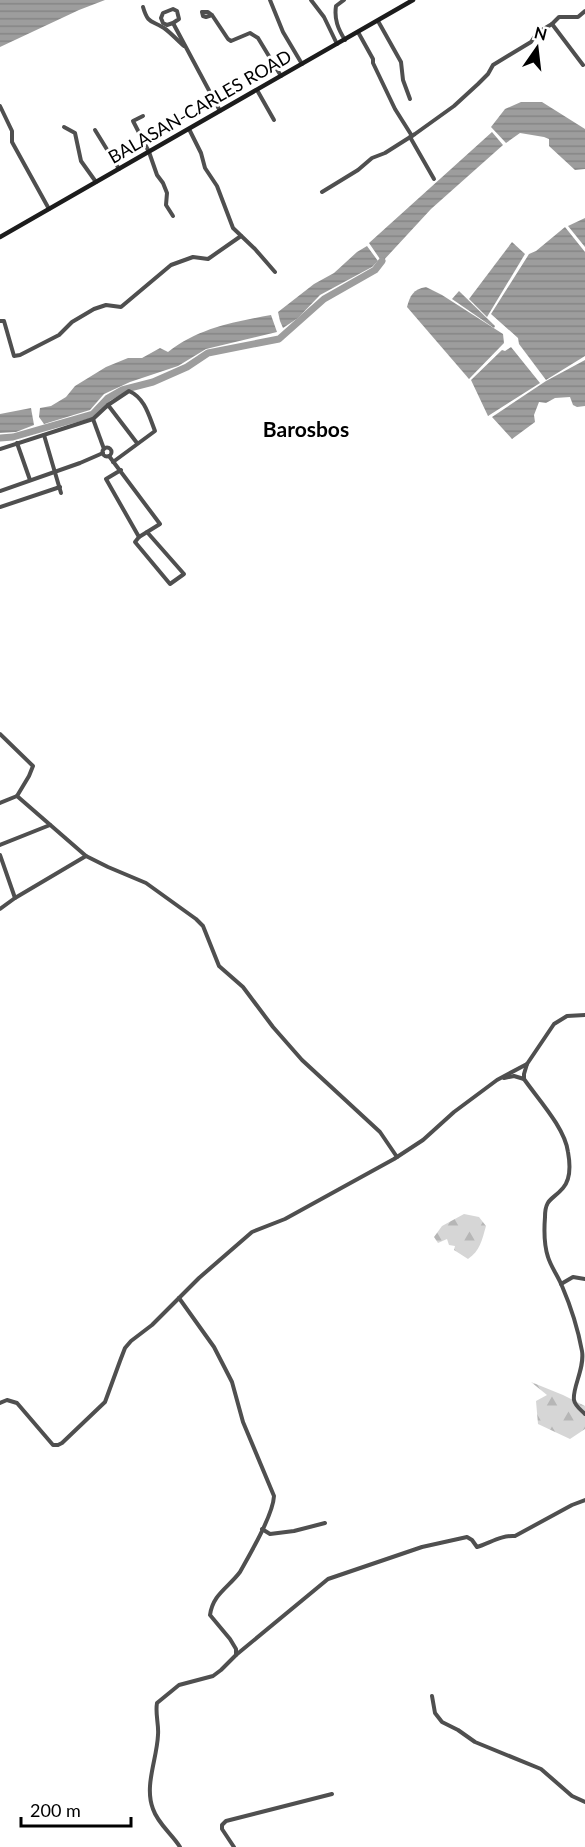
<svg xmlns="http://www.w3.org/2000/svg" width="585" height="1847" font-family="Lato,sans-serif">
	<defs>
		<pattern id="forest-firs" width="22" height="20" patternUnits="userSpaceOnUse" patternTransform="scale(1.5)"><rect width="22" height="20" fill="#d6d6d6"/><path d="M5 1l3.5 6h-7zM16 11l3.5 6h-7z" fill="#b6b6b6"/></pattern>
		<pattern id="water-rules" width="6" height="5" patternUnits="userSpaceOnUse" patternTransform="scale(1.5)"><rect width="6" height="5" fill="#9d9d9d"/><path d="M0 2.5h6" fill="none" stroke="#858585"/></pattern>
	</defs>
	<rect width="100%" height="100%" fill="#fff"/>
	<!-- forest -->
	<g fill="url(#forest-firs)">
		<path d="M464,1214L479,1217L486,1226C482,1240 480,1251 468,1259L454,1250L455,1246L449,1245L447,1239L438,1243L434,1237L442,1226Z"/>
		<polygon points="531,1382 563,1395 585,1406 585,1429 570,1439 538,1424 536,1401 547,1395"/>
	</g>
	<!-- water -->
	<g fill="url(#water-rules)">
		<polygon points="0,0 105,0 79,10 0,47"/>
		<polygon points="521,102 542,102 585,129 585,169 575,170 549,146 549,139 544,137 520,133 506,143 491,127 505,109"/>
		<polygon points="492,132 503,145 431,209 382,262 369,243"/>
		<polygon points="585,218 585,247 568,226"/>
		<polygon points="565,227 585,252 585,356 546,380 519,344 518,338 491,314 529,254 536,251"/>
		<polygon points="512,242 525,254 487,317 469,299"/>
		<polygon points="367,246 378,261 372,267 320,295 298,318 283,328 280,321 278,312 314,284 334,273 357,252"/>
		<path d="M426,287L442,295L503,334L504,343L469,379L407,307C410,296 413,289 426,287Z"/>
		<polygon points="459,291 495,326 494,328 452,299"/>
		<path d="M271,315L277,332L206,349L178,366L130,382L104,394L90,410L44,424L39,417L40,408L51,406L66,397L75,386L106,367L128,358H142L160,348L168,352C199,328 233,322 271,315Z"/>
		<polygon points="511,347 540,383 488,416 471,380 502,350 505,351"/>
		<polygon points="585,360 585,406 577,407 573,405 570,397 555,398 546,403 539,402 534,415 535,422 512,439 492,417 546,381"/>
		<polygon points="31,408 34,425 16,432 0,433 0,414"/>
	</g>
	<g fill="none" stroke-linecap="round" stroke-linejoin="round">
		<!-- river -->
		<polyline stroke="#9d9d9d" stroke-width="7" points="0,438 13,437 93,414 108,398 122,390 153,382 187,367 208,353 279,339 324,299 375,270 382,261"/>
		<!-- street -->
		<g stroke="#4f4f4f" stroke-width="4">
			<polyline points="270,0 283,32 302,64"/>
			<polyline points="311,0 324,17 337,44"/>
			<path d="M344,0L336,6C334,19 338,29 345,40"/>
			<path d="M143,7C148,24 151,20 164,28C171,33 177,40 184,46"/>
			<polygon points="173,9 177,11 179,19 173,23 167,25 163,23 161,18 163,13"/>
			<polyline points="212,15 206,17 203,16 202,12 208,12 212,15 228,39 231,41 250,33 258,38 281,76"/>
			<polyline points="378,21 401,62 403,80 410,99"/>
			<polyline points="173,23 220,111"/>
			<polyline points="552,24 559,17 578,17 585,11"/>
			<polyline points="358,32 373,59 373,63 395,109 412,136"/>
			<polyline points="257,90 274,120"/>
			<polyline points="0,106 12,131 12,142 49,209"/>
			<polyline points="143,116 133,121 149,152 157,175 163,183 167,193 166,205 173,216"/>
			<polyline points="64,127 75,133 81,161 96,182"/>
			<polyline points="189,129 201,153 205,168 217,186 233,228 255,249 275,272"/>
			<polyline points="95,130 119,169"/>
			<polyline points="410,137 434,179"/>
			<polyline points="322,192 358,170 372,158 385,153 415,134 454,106 478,84 488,74 493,65 531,42 537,33 552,24 583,65"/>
			<polyline points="0,321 4,321 14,356 20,355 59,335 72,322 94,309 106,305 121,307 171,265 193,257 208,259 241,236"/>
			<path d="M108,405L129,391C145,398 149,416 155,431L113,462"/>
			<polyline points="93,419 104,449"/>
			<polyline points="44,435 61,493"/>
			<polyline points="17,443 30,480"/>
			<circle cx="107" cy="452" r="4.5"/>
			<polyline points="0,449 93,419 108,405 137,443"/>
			<polyline points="109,456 160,524 139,537 106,479 121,470"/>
			<polyline points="0,491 80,463 103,453"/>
			<polyline points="0,507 60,487"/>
			<polyline points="139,537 135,542 170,584 184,574 147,532"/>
			<polyline points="0,734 33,766 29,776 17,796"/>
			<polyline points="0,803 17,796 86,856 108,867 146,883 196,919 203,926 219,966 243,987 273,1027 302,1060 380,1132 397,1157"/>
			<polyline points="0,845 50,825"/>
			<polyline points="0,855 15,898 86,856"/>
			<polyline points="0,909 15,898"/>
			<path d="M585,1015L567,1016L554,1024L527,1064L524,1074V1079C538,1099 565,1128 568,1152C570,1163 571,1179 563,1188C553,1200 545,1198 545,1217C544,1230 544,1245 548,1257C551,1267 558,1276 562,1286C571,1307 578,1329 582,1351C585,1368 572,1388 574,1400C575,1406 581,1410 585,1414"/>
			<polyline points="504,1078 514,1076 524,1079"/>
			<polyline points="561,1284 573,1277 585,1279"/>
			<path d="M179,1298L214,1347L232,1382L243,1422L274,1496C273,1515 250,1554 240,1572C228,1588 213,1594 210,1615L230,1639L236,1649V1655L221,1670L213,1676L179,1685L157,1703C155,1714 159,1724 158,1735C157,1759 144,1786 153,1809C158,1824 172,1834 180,1847"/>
			<polyline points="0,1403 7,1400 17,1403 53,1445 58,1445 62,1443 105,1402 120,1361 125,1348 131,1341 152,1325 199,1278 252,1232 285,1219 394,1159 423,1140 454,1112 497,1080 527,1064"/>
			<polyline points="262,1529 270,1534 294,1531 325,1523"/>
			<path d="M236,1655L328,1579L422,1547L467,1537L472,1540L477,1547C490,1543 501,1535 515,1536L572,1505L585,1500"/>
			<polyline points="432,1696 435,1713 442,1722 458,1730 475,1742 541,1769 572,1796 585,1802"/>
			<polyline points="234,1847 222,1829 222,1825 226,1821 332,1794"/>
		</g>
		<!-- secondary -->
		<polyline stroke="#1c1c1c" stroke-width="4.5" points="0,237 413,0"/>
	</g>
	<g text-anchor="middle" stroke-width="6" stroke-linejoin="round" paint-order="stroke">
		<!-- street labels -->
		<g font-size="18" fill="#000" stroke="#fff">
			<text transform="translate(200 107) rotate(-30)" y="6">BALASAN-CARLES ROAD</text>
		</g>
		<!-- quarter labels -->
		<g font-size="21" font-weight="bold" fill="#000" stroke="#fff">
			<text x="306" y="437">Barosbos</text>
		</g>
	</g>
	<!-- north arrow -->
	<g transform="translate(537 48) rotate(14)" stroke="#ffffff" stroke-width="4.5" paint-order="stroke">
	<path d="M0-4.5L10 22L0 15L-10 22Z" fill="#000000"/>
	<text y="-9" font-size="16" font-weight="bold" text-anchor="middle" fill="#000000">N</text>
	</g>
	<!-- scale -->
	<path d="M21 1817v9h110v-9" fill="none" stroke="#000000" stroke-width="3"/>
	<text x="30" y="1817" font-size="18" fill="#000000" stroke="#ffffff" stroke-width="4.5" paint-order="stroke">200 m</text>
</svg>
